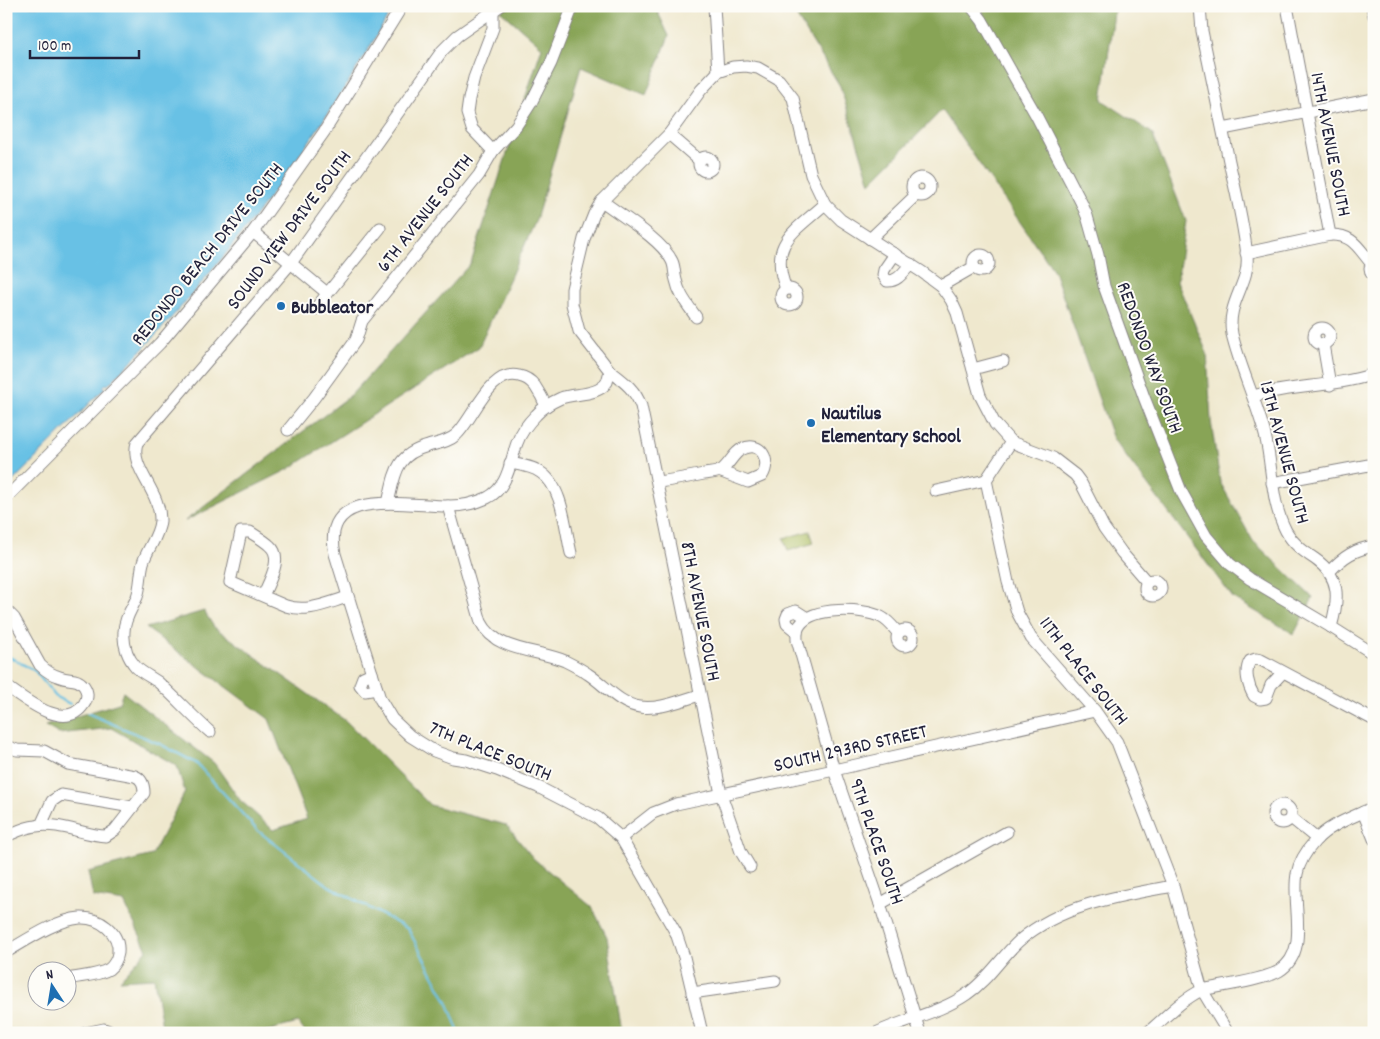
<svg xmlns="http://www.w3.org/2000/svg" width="1380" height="1039" font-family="Dekko,sans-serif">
	<rect width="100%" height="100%" fill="#fdfcf7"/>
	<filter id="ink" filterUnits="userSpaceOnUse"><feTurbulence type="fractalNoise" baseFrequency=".02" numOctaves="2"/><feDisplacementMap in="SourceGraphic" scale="10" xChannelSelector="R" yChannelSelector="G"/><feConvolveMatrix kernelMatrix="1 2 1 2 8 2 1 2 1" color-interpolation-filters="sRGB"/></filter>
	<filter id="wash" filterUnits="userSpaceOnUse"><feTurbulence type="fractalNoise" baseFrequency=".0096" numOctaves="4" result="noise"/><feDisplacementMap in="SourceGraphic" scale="20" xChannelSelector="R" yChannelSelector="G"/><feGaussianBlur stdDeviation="1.12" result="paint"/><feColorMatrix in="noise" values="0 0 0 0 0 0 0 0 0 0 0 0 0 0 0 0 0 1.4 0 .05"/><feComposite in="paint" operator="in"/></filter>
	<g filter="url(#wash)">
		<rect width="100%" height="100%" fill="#efe8ce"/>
		<!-- green -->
		<polygon fill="#abbc5f" stroke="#666f4d" points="810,531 814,543 788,551 784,538"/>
		<!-- forest -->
		<g fill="#88a456" stroke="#556348">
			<polygon points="508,6 655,6 669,36 646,95 581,67 536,220 479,347 289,469 185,521 351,395 471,263 542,47 501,11"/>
			<polygon points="790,6 1115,6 1102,100 1152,133 1186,221 1177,282 1207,353 1211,421 1220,482 1253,541 1313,598 1294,634 1233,598 1113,439 1054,271 942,110 870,183 840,86"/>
			<polygon points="204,611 214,627 346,721 430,805 506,825 534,859 592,907 607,937 622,1033 306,1033 298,1023 259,1033 163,1033 154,978 120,980 147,950 124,902 93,897 88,872 152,855 185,792 177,766 111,728 59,734 45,726 119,703 123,692 214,763 240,800 273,830 307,819 269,719 146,628"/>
		</g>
		<!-- water -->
		<path fill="#67c1e5" stroke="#447290" d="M6,6H394C315,144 220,273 108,385L106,384L103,387L105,388L6,488Z"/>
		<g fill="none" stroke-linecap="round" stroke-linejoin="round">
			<!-- stream -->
			<g stroke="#67c1e5" stroke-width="2">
				<polyline points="6,655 35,671 56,697 70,704"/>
				<polyline points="87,713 160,744 196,763 257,830 329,886 408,929 447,1001 459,1033"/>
			</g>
		</g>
	</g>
	<g filter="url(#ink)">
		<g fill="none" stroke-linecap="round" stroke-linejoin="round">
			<!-- minor casing -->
			<g stroke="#888584" stroke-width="13">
				<g id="minor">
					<polyline points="714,6 718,72"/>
					<polyline points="971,6 982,20 1036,115 1081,202 1087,216 1098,255 1104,286 1144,397 1181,491 1206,536 1230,564 1250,579 1331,627 1374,654"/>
					<path d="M1200,6L1202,31C1211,76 1221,121 1230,166C1237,196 1244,226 1247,256C1250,284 1226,302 1232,334C1240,368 1256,400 1265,435C1273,467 1270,500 1286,531C1293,544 1303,551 1315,559C1341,577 1339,599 1331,627"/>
					<polyline points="1287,6 1330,235"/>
					<polyline points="1372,6 1374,16"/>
					<polyline points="1223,129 1374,99"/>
					<polyline points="669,134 699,160"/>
					<polyline points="493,151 472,129 467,113 469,99 474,78 493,28 493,12"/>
					<circle cx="706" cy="164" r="7"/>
					<circle cx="921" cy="187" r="9"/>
					<path d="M602,201C622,216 662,240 672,261C675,267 674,274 676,280C679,295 688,305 696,317"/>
					<polyline points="253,232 327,293"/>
					<polyline points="870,239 916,195"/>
					<path d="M1246,253L1330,235C1353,234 1358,248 1372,264"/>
					<path d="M895,254L884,270L883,275L887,281C898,282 904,271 911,264"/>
					<circle cx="981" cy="263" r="8"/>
					<polyline points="1374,262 1370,268 1371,273 1374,276"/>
					<polyline points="941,286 974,267"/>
					<circle cx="789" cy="297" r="8"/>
					<path d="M786,289C768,243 794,232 825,204"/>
					<polyline points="315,309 380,228"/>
					<circle cx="1322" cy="336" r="8"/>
					<polyline points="1323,344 1330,385"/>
					<polyline points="973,369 1003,361"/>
					<path d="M610,371C623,381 635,389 641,406L721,794L741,852L750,867"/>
					<path d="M1253,396C1294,385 1334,387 1374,374"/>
					<polyline points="288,430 314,398 356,340 362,321 479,175 493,151 516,126 531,103 551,63 573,6"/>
					<polyline points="1011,442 986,480 1008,582 1017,612 1031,638 1095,711 1117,742 1173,886 1202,990 1228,1033"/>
					<path d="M510,463C520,465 532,466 540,472C563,486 565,528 571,553"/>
					<path d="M658,482C673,480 689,477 704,474C709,473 716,473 720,471C729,466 733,453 742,449C761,440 772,461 762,476L748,482L719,471"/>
					<polyline points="1272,483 1374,464"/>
					<polyline points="936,491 986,480"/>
					<polyline points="6,498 160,343 253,232 324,132 402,6"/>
					<path d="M388,503C395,474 395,455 428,446C438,443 448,442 456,435C473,420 490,368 519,376C525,377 531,381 535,386C539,392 543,399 546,406"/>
					<path d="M448,506L481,622C496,652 536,649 565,661C573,665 581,669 588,674C605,685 619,704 640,707C659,710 681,700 700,695"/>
					<path d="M1330,571C1343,557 1355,549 1374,546"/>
					<circle cx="1153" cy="588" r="8"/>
					<path d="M263,596C268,583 284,558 270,546C264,540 256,536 250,532H241L230,582L286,606C307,613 327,603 348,597"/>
					<path d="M6,610L14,618L40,665C45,670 52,675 60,677C69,681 77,677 84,686C88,692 88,698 84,704C65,733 25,699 6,686"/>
					<circle cx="905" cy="638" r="8"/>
					<polyline points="797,632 787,624 786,619 788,614 796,611 807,618"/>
					<path d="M898,633C893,627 889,621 881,617C863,608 813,606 800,625C796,630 797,634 797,640L834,770L880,904L920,1033"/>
					<path d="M1283,672L1271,685L1266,698L1260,699L1254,696C1248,686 1244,671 1250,661L1256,659L1261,660L1374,720"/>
					<polyline points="372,673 363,677 360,685 365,691 377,689"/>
					<path d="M210,732C192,716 176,698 158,682C151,677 142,673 136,667C128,658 123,645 124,632C124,619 132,609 137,597C141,586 140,574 143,563C147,549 159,536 160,521C161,491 129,468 137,443L291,263L442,51L457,36L500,6"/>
					<path d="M6,746L17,750L44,751L68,764L135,776C142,779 144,784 144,793L115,830L106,836C83,835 60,822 36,826C25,827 16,832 6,836"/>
					<circle cx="1282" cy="814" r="9"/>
					<polyline points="1363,812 1374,839"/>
					<polyline points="1291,818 1317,839"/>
					<polyline points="41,825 52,801 61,795 132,807"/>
					<polyline points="621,838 653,813 676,804 834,770 1095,711"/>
					<polyline points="880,904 1007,832"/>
					<path d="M6,952C27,940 56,920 80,918C99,917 120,932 118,953C117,959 114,965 109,969C98,976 80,976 68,979"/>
					<polyline points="692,993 775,981"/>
					<polyline points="85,1033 104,1029 114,1033"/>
					<path d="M702,1033L684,957L676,933L621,838L598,818L538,787L497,770L466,760L453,758L434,751L410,736L392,719L380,699L335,554C320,484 411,507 450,506C463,506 476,503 487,498C508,488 510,462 517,443C521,432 528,423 536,415C543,407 552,402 561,398C575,393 598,396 607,382C608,379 609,374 610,371L579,331L572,304V289L584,239L594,214L601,202L669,134L701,90L718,72L733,67L746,66L758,68L779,80L793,98L811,175L825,204L841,220L922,272L941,286L951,300L957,313L980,395L995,424L1011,442L1053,458L1075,475L1081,483L1104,528L1122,553L1147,582"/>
					<path d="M876,1033C905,1019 940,1013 967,994C988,980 1001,957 1020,940C1063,904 1119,896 1173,886"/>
					<path d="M1147,1033C1165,1018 1181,1000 1202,990C1221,986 1264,980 1279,971C1311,951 1291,904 1297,874C1299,862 1307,850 1315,841C1330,824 1354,817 1374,807"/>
				</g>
			</g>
			<!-- minor -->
			<use href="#minor" stroke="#fff" stroke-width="11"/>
		</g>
	</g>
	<!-- markers -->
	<g fill="#1f6fb2" stroke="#fdfcf7" stroke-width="2">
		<circle cx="281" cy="306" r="5"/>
		<circle cx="811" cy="423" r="5"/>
	</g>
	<g text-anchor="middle" stroke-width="4" stroke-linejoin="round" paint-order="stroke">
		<!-- street labels -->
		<g font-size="20" fill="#22223b" stroke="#fdfcf7">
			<text transform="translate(1332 144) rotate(79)" y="7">14TH AVENUE SOUTH</text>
			<text transform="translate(424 212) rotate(-52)" y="7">6TH AVENUE SOUTH</text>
			<text transform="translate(288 229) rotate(-53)" y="7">SOUND VIEW DRIVE SOUTH</text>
			<text transform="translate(206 253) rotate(-51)" y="7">REDONDO BEACH DRIVE SOUTH</text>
			<text transform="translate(1151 357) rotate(70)" y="7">REDONDO WAY SOUTH</text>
			<text transform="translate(1286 452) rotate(75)" y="7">13TH AVENUE SOUTH</text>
			<text transform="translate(702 611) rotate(79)" y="7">8TH AVENUE SOUTH</text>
			<text transform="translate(1085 670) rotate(52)" y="7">11TH PLACE SOUTH</text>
			<text transform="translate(850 747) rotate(-13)" y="7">SOUTH 293RD STREET</text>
			<text transform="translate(491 750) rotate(22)" y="7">7TH PLACE SOUTH</text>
			<text transform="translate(878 841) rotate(71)" y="7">9TH PLACE SOUTH</text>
		</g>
		<!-- poi labels -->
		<g font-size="20" font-weight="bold" fill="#22223b" stroke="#fdfcf7" text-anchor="start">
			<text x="291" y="313">Bubbleator</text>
			<text x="821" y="419">Nautilus<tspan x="821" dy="23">Elementary School</tspan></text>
		</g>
	</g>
	<!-- margin -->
	<rect width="1380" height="1039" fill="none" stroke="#fdfcf7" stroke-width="25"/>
	<!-- north arrow -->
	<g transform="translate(52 986) rotate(348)"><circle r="24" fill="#fdfcf7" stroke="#a5a5ac"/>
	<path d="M0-4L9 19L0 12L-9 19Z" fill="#1f6fb2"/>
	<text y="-8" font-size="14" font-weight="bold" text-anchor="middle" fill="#22223b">N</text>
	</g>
	<!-- scale -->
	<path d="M30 50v8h109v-8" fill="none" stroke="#22223b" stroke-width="2.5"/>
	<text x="38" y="50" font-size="15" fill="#22223b" stroke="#fdfcf7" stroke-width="4" paint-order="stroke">100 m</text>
</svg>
